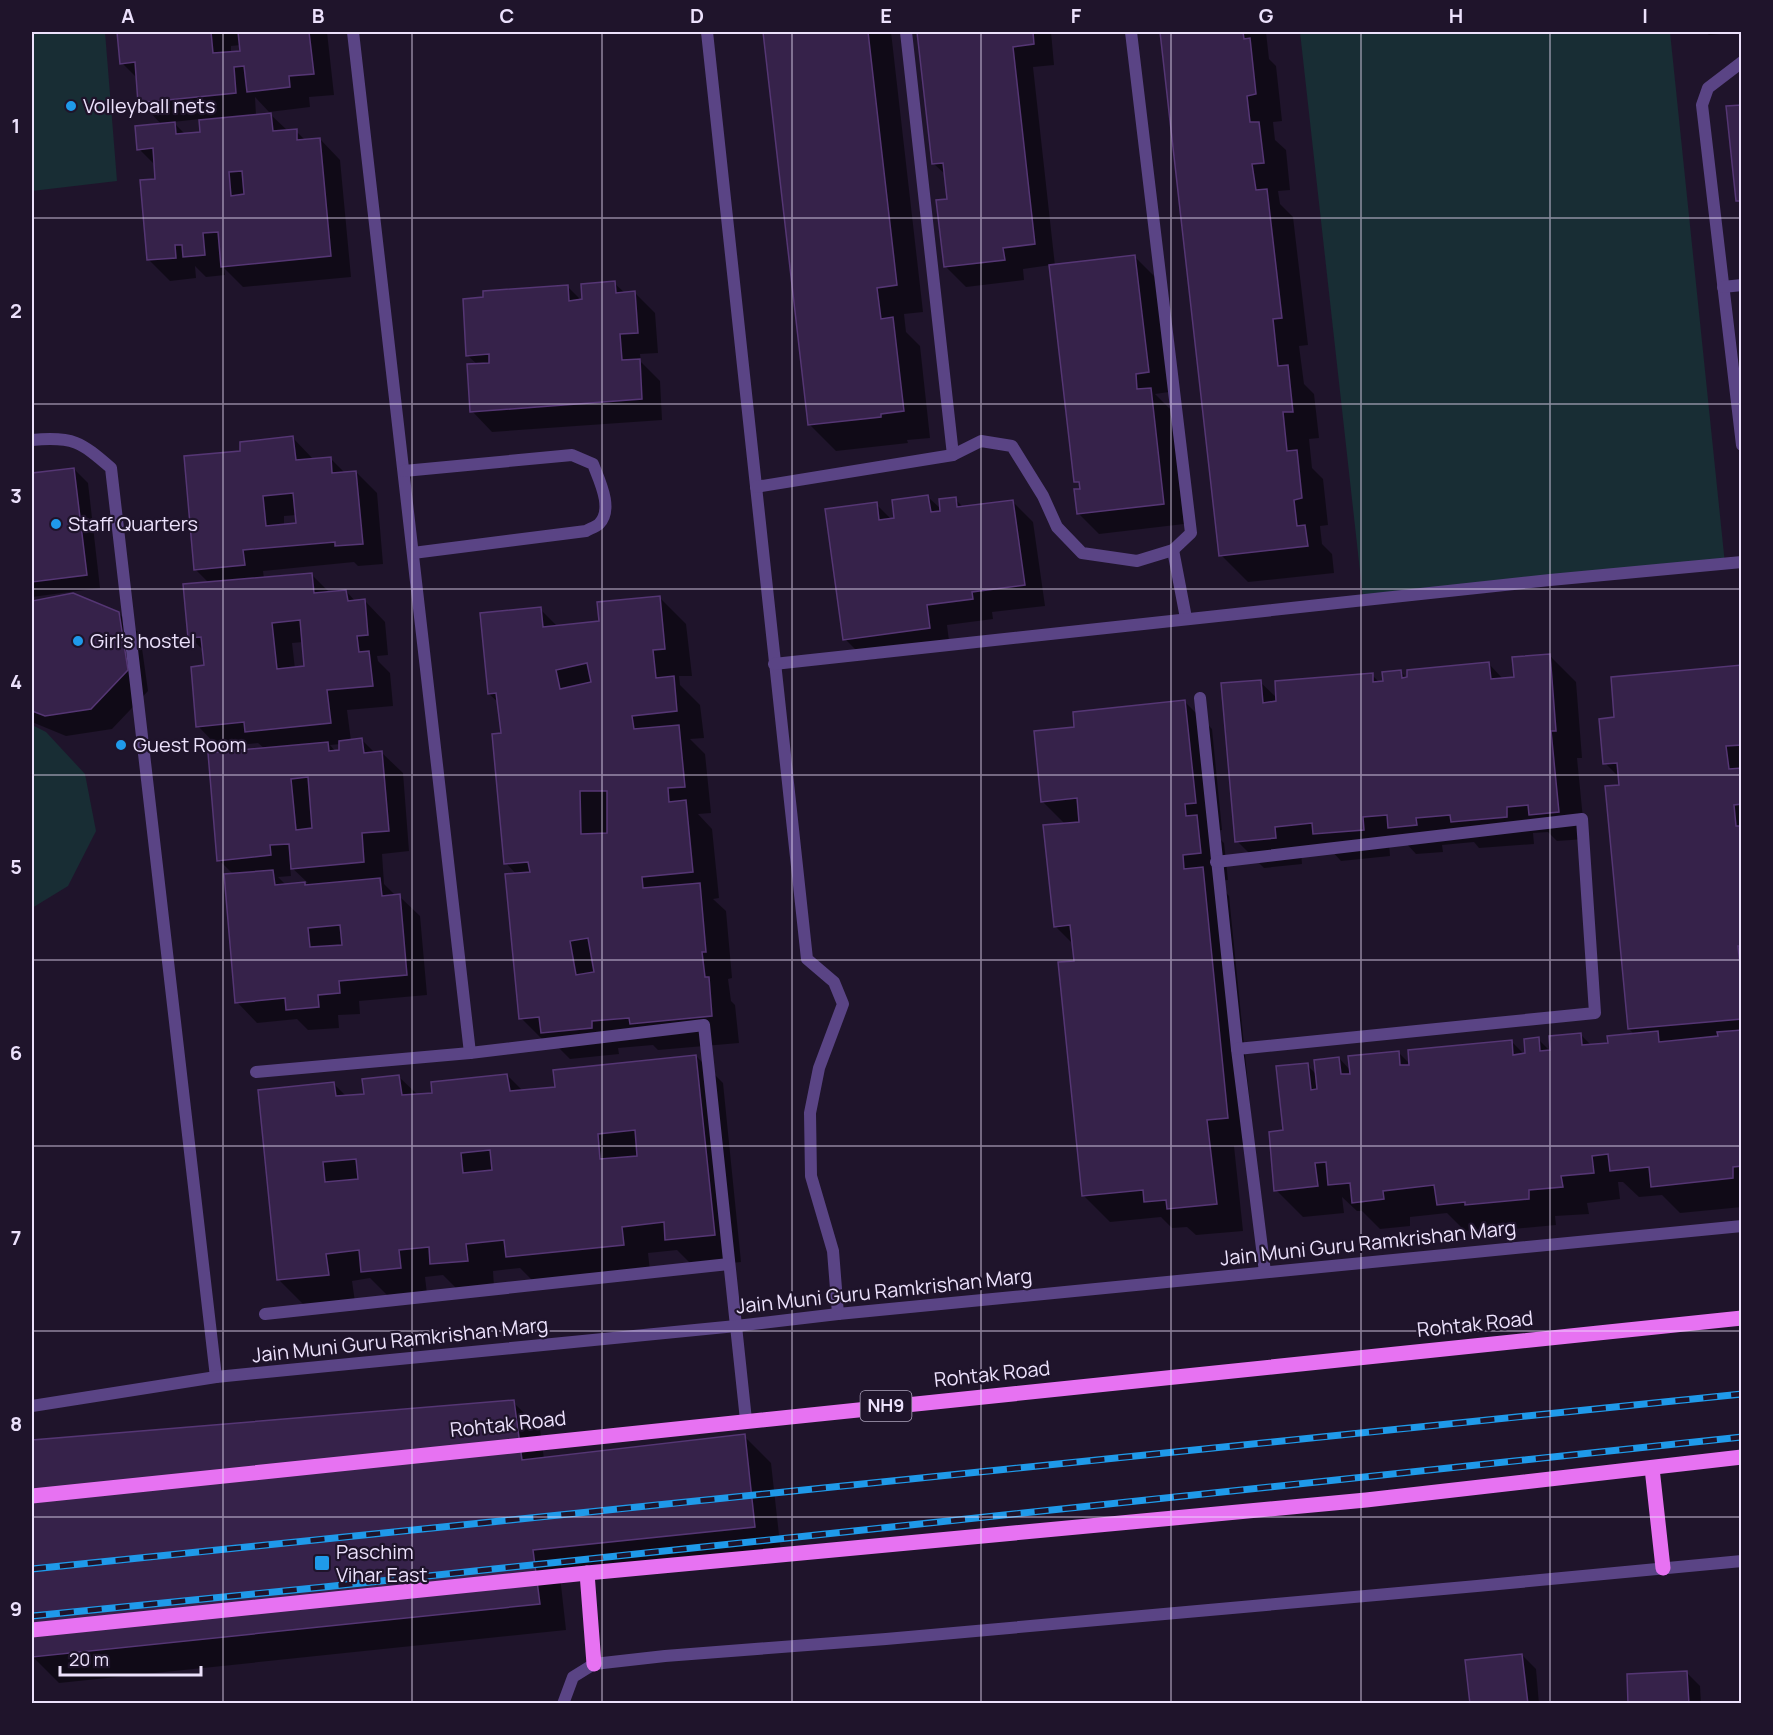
<svg xmlns="http://www.w3.org/2000/svg" width="1773" height="1735" font-family="Manrope,sans-serif">
	<rect width="100%" height="100%" fill="#1f142b"/>
	<!-- green -->
	<g fill="#182d34">
		<polygon points="32,32 105,32 117,181 32,191"/>
		<polygon points="1300,32 1670,32 1725,564 1363,598"/>
		<polygon points="32,725 46,732 85,774 96,831 68,886 32,908"/>
	</g>
	<!-- shadow -->
	<g fill="#0007" fill-rule="evenodd">
		<path d="M118,32H327L334,95L309,97L310,107L269,112L255,97L256,116L271,115L288,131H296L306,141L320,139L340,160L351,277L243,287L224,268L225,275L206,277L195,266L196,278L170,281L149,260L157,180L156,166L139,149L162,125L140,102L138,79L122,63ZM241,45V52L231,53V46ZM200,119L202,134L186,135L173,122Z"/>
		<polygon points="764,32 891,32 923,312 904,314 906,332 920,346 930,438 907,440 908,443 836,451 809,424"/>
		<polygon points="918,32 1051,32 1054,65 1033,67 1055,266 1135,257 1156,278 1169,392 1155,394 1171,410 1184,524 1099,534 1079,514 1081,487 1076,481 1051,265 1023,269 1024,280 966,287 945,266 949,201 946,175 934,164"/>
		<polygon points="1161,32 1266,32 1269,59 1276,66 1282,121 1273,122 1275,140 1286,150 1290,190 1278,191 1280,204 1293,217 1308,345 1299,346 1304,384 1314,394 1319,438 1309,439 1312,468 1323,479 1328,525 1320,526 1322,544 1332,554 1334,573 1248,582 1221,555"/>
		<polygon points="1705,32 1740,32 1709,35"/>
		<polygon points="614,283 625,293 634,292 655,313 658,353 640,354 641,362 660,381 662,420 492,432 472,411 478,365 467,355 568,287 583,302"/>
		<path d="M293,438L313,459L330,458L345,473L356,472L377,493L383,564L358,566L354,562L263,571L264,579L312,575L330,593L346,591L356,602L365,601L385,622L388,655L377,656L378,661L390,673L393,706L347,710L351,741L362,740L375,753H382L403,773L409,851L382,854L384,884L396,896H399L420,916L427,995L359,1001L360,1014L338,1015L339,1028L308,1030L297,1019L257,1023L237,1002L234,875L219,860L265,749L258,743L218,747L198,726L205,667L204,651L190,637L210,584L195,569L242,453ZM297,515V525L284,526V516ZM303,642L305,668L295,669L292,643ZM341,744V751L336,752L330,745ZM290,866L308,883L286,885L278,877L291,876Z"/>
		<polygon points="74,469 88,483 100,588 32,597 32,474"/>
		<polygon points="928,497 942,510 955,499 964,508 1012,501 1033,522 1045,606 992,612 993,619 947,625 950,649 866,660 845,639 876,504 892,520"/>
		<polygon points="70,593 118,613 140,634 148,691 112,729 66,736 32,722 32,602 70,595"/>
		<polygon points="659,597 686,624 692,676 679,676 680,685 700,705 704,738 690,739 705,754 711,813 698,814 712,829 719,898 713,899 726,911 732,978 728,979 731,1001 735,1005 739,1043 658,1050 653,1045 618,1048 619,1054 570,1059 555,1044 548,1045 521,1018 517,875 506,863 502,734 499,703 489,694 540,609 558,627 600,622"/>
		<polygon points="1549,655 1576,682 1582,758 1577,758 1585,839 1557,841 1548,832 1533,833 1534,844 1479,848 1474,842 1442,845 1443,852 1416,854 1405,842 1389,843 1390,856 1341,861 1331,850 1301,853 1302,864 1264,868 1237,841 1260,682 1278,699 1372,675 1380,683 1401,672 1409,680 1489,664 1504,680 1515,679"/>
		<polygon points="1742,667 1742,1207 1680,1213 1662,1195 1639,1197 1623,1182 1618,1182 1620,1199 1587,1203 1589,1214 1555,1216 1556,1225 1493,1231 1490,1228 1465,1231 1447,1213 1410,1217 1410,1226 1380,1229 1362,1211 1357,1211 1342,1197 1344,1213 1303,1217 1276,1190 1285,1131 1307,1065 1317,1075 1339,1058 1351,1071 1398,1052 1410,1064 1511,1041 1527,1057 1538,1039 1552,1053 1580,1034 1592,1046 1609,1044 1635,1035 1629,1029 1620,778 1605,763 1616,719"/>
		<polygon points="1185,702 1212,729 1222,830 1211,831 1224,843 1228,880 1215,881 1229,896 1254,1144 1234,1146 1243,1231 1196,1235 1187,1227 1172,1228 1161,1217 1110,1222 1083,1195 1076,962 1074,945 1055,926 1066,825 1043,802 1076,728"/>
		<polygon points="696,1056 723,1083 741,1262 694,1267 677,1250 648,1253 650,1271 535,1283 520,1268 493,1271 494,1287 459,1291 443,1275 425,1277 427,1294 390,1298 370,1278 352,1281 355,1302 305,1306 278,1279 334,1084 347,1097 365,1096 399,1077 418,1095 434,1094 507,1075 523,1091 557,1088"/>
		<polygon points="513,1402 540,1429 544,1459 744,1436 771,1463 781,1553 560,1576 566,1630 59,1683 32,1656 32,1441"/>
		<polygon points="1522,1655 1536,1669 1539,1704 1471,1704"/>
		<polygon points="1686,1672 1700,1686 1701,1704 1630,1704"/>
	</g>
	<!-- building -->
	<g fill="#36224a" stroke="#553674" stroke-width="1.5" fill-rule="evenodd">
		<polygon points="117,32 211,32 213,53 240,51 238,32 309,32 314,74 289,76 290,87 247,92 244,66 234,67 236,93 138,103 135,62 120,64"/>
		<polygon points="763,32 868,32 897,285 877,288 881,319 893,317 904,411 881,414 881,417 808,425"/>
		<polygon points="917,32 1033,32 1034,44 1013,47 1035,244 1003,248 1005,260 944,267 936,200 947,199 943,163 932,164"/>
		<polygon points="1160,32 1243,32 1244,39 1250,38 1256,94 1247,96 1250,122 1259,122 1264,163 1252,164 1256,190 1267,189 1282,318 1273,319 1278,366 1288,365 1293,412 1283,412 1287,451 1297,450 1302,498 1294,500 1297,526 1305,525 1308,546 1219,556"/>
		<polygon points="1742,105 1742,201 1736,201 1726,106"/>
		<path d="M271,113L273,131L297,129V140L320,138L331,256L221,267L218,232L203,233L205,255L183,257L182,245H175L176,258L147,260L140,180L155,179L153,148L137,150L135,126L175,122L176,134L200,132L199,120ZM242,171L244,194L231,196L229,172Z"/>
		<polygon points="1135,255 1149,372 1136,374 1137,389 1151,388 1164,504 1077,514 1074,489 1080,489 1079,482 1074,482 1049,265"/>
		<polygon points="615,281 616,293 635,291 638,333 620,334 622,360 640,359 642,399 470,412 467,364 489,363 489,354 466,356 463,299 483,297 483,291 568,285 569,301 582,299 581,284"/>
		<path d="M293,436L296,460L331,457L332,473L356,471L363,544L335,546V542L243,550L245,565L194,570L184,456L240,451V442ZM293,493L296,523L266,526L263,496Z"/>
		<polygon points="74,468 87,575 32,582 32,473"/>
		<polygon points="928,495 931,512 940,511 939,499 956,497 957,507 1013,500 1025,585 972,592 973,599 927,605 930,628 843,640 825,509 877,502 879,520 894,518 892,500"/>
		<path d="M312,573L314,593L346,590L348,601L365,599L368,635L357,636L359,652L369,651L373,686L327,690L331,723L245,732L244,722L196,727L191,667L204,665L201,637L188,638L183,584ZM300,620L304,666L277,669L272,623Z"/>
		<polygon points="73,593 119,612 128,670 91,709 45,716 32,711 32,601"/>
		<path d="M660,596L665,649L653,650L656,678L674,676L677,711L632,716L634,729L679,725L685,787L668,788L669,802L686,800L693,872L642,877L643,888L700,883L706,952H702L705,977H709L712,1016L630,1024L629,1018L592,1021V1028L541,1033L539,1017L519,1019L505,874L530,872L528,862L504,864L492,734L501,733L496,693L488,694L480,613L541,607L543,627L599,621L597,602ZM587,663L591,682L560,689L556,670ZM580,791H607V833L581,834ZM588,938L594,972L576,975L570,941Z"/>
		<polygon points="1550,654 1556,731 1551,731 1559,812 1529,815 1528,805 1507,807 1507,817 1451,822 1450,815 1416,818 1417,825 1388,828 1387,815 1363,817 1364,830 1313,834 1312,823 1275,827 1276,838 1235,842 1221,683 1261,680 1263,703 1276,701 1275,681 1373,673 1373,682 1383,681 1382,672 1401,670 1402,678 1407,677 1407,670 1489,662 1491,679 1514,677 1512,657"/>
		<polygon points="1742,665 1742,745 1726,746 1729,769 1742,768 1742,804 1734,805 1736,826 1742,826 1742,946 1738,946 1742,984 1742,1019 1628,1029 1605,786 1619,785 1617,763 1603,764 1599,719 1614,717 1611,677"/>
		<polygon points="1185,700 1196,803 1185,804 1186,816 1197,815 1201,853 1183,855 1184,869 1203,867 1228,1118 1207,1120 1217,1204 1167,1209 1166,1200 1144,1202 1143,1190 1082,1196 1058,962 1074,961 1070,925 1054,927 1043,825 1079,822 1077,798 1041,802 1034,731 1074,727 1073,712"/>
		<path d="M362,738L364,753L382,751L389,831L362,833L364,862L291,869L289,844L270,845L271,855L217,861L208,753L328,742L329,751L339,750V741ZM308,777L312,828L296,830L291,779Z"/>
		<path d="M273,870L275,885L305,882V885L380,878L382,896L400,894L407,975L339,981L340,993L318,995L319,1007L286,1010L285,998L235,1003L224,874ZM340,925L342,945L310,947L308,928Z"/>
		<polygon points="1742,1030 1742,1166 1733,1167 1733,1178 1651,1187 1649,1167 1610,1171 1608,1154 1592,1156 1594,1173 1561,1176 1563,1187 1529,1190 1529,1199 1465,1205 1465,1202 1437,1205 1434,1185 1383,1191 1384,1199 1352,1203 1350,1183 1328,1185 1326,1162 1315,1163 1318,1186 1274,1191 1269,1132 1283,1130 1276,1066 1308,1063 1311,1090 1317,1089 1314,1060 1339,1057 1341,1074 1350,1074 1348,1056 1399,1051 1400,1065 1409,1065 1408,1050 1512,1040 1513,1055 1525,1053 1524,1039 1539,1037 1540,1051 1550,1050 1549,1036 1581,1033 1582,1045 1608,1043 1607,1036 1658,1031 1659,1042 1718,1036 1717,1032"/>
		<path d="M696,1055L715,1235L665,1240L664,1222L622,1227L624,1245L506,1257L504,1240L466,1244L468,1261L430,1264L429,1247L399,1250L401,1268L361,1272L359,1250L326,1254L329,1275L277,1280L258,1090L334,1082L336,1096L364,1094L362,1079L399,1075L402,1095L432,1093L431,1082L507,1074L510,1091L555,1087L553,1070ZM635,1130L637,1156L600,1159L598,1134ZM490,1150L492,1170L463,1173L461,1153ZM356,1159L358,1179L325,1182L323,1162Z"/>
		<polygon points="514,1400 522,1460 745,1434 755,1527 533,1550 540,1604 32,1657 32,1440"/>
		<polygon points="1522,1654 1528,1704 1470,1704 1465,1660"/>
		<polygon points="1687,1671 1689,1704 1628,1704 1627,1674"/>
	</g>
	<g fill="none" stroke-linecap="round" stroke-linejoin="round">
		<!-- service -->
		<path stroke="#5a4485" stroke-width="12" d="M32,440C73,436 81,442 111,468L216,1377"/>
		<!-- minor -->
		<g stroke="#5a4485" stroke-width="12">
			<polyline points="353,32 470,1053"/>
			<polyline points="707,32 807,959 834,982 843,1004 819,1068 810,1113 811,1176 833,1251 838,1314"/>
			<polyline points="906,32 953,455"/>
			<polyline points="1742,62 1708,88 1702,105 1742,445"/>
			<polyline points="1723,287 1742,285"/>
			<path d="M404,471L572,455L593,464C599,480 614,509 599,524C596,527 589,529 586,531L413,553"/>
			<polyline points="756,487 953,455 981,441 1012,446 1043,496 1057,527 1082,553 1137,561 1173,550 1191,533 1131,32"/>
			<polyline points="1173,550 1186,618"/>
			<polyline points="774,664 1550,580 1742,562"/>
			<polyline points="1200,698 1237,1049 1265,1272"/>
			<polyline points="1216,862 1582,819 1595,1013 1237,1049"/>
			<polyline points="256,1072 470,1053 704,1025 746,1420"/>
			<polyline points="265,1314 729,1264"/>
			<polyline points="32,1406 216,1377 736,1326 838,1314 1742,1226"/>
			<polyline points="563,1704 573,1677 594,1664 665,1656 886,1639 1477,1586 1742,1561"/>
		</g>
		<!-- primary -->
		<g stroke="#e772f2" stroke-width="15">
			<polyline points="1652,1468 1663,1568"/>
			<polyline points="32,1496 1742,1318"/>
			<polyline points="587,1573 594,1664"/>
			<polyline points="32,1630 587,1573 1366,1500 1742,1457"/>
		</g>
		<!-- rail casing -->
		<g stroke="#1f9aea" stroke-width="7">
			<g id="rail">
				<polyline points="32,1569 1742,1394"/>
				<polyline points="32,1616 324,1587 1742,1437"/>
			</g>
		</g>
		<!-- rail -->
		<use href="#rail" stroke="#1f142b" stroke-width="4.5" stroke-dasharray="14" stroke-linecap="butt"/>
	</g>
	<!-- grid -->
	<path fill="none" stroke="#ece1fc" stroke-width="1.5" stroke-opacity="0.55" d="M223,32V1704M412,32V1704M602,32V1704M792,32V1704M981,32V1704M1171,32V1704M1361,32V1704M1550,32V1704M32,218H1742M32,404H1742M32,589H1742M32,775H1742M32,960H1742M32,1146H1742M32,1331H1742M32,1517H1742"/>
	<!-- markers -->
	<g fill="#1f9aea" stroke="#1f142b" stroke-width="2">
		<circle cx="71" cy="106" r="6"/>
		<circle cx="56" cy="524" r="6"/>
		<circle cx="78" cy="641" r="6"/>
		<circle cx="121" cy="745" r="6"/>
		<rect x="314" y="1555" width="16" height="16" rx="3"/>
	</g>
	<g text-anchor="middle" stroke-width="4.5" stroke-linejoin="round" paint-order="stroke">
		<!-- shield labels -->
		<rect fill="#1f142b" stroke="#aea4bd" stroke-width="1.5" x="860.5" y="1391" width="51" height="30" rx="4.5"/>
		<g font-size="18" font-weight="bold" fill="#ece1fc">
			<text x="886" y="1412">NH9</text>
		</g>
		<!-- poi labels -->
		<g font-size="20" fill="#ece1fc" stroke="#1f142b" text-anchor="start">
			<text x="83" y="113">Volleyball nets</text>
			<text x="68" y="531">Staff Quarters</text>
			<text x="90" y="648">Girl's hostel</text>
			<text x="133" y="752">Guest Room</text>
			<text x="336" y="1559">Paschim<tspan x="336" dy="23">Vihar East</tspan></text>
		</g>
		<!-- street labels -->
		<g font-size="20" fill="#ece1fc" stroke="#1f142b">
			<text transform="translate(1368 1243) rotate(-6)" y="7">Jain Muni Guru Ramkrishan Marg</text>
			<text transform="translate(884 1291) rotate(-6)" y="7">Jain Muni Guru Ramkrishan Marg</text>
			<text transform="translate(1475 1324) rotate(-6)" y="7">Rohtak Road</text>
			<text transform="translate(400 1340) rotate(-6)" y="7">Jain Muni Guru Ramkrishan Marg</text>
			<text transform="translate(992 1374) rotate(-6)" y="7">Rohtak Road</text>
			<text transform="translate(508 1424) rotate(-6)" y="7">Rohtak Road</text>
		</g>
	</g>
	<!-- border -->
	<rect width="1773" height="1735" fill="none" stroke="#1f142b" stroke-width="66"/>
	<!-- scale -->
	<path d="M60 1666v9h141v-9" fill="none" stroke="#ece1fc" stroke-width="3"/>
	<text x="69" y="1666" font-size="18" fill="#ece1fc" stroke="#1f142b" stroke-width="4.5" paint-order="stroke">20 m</text>
	<rect x="33" y="33" width="1707" height="1669" fill="none" stroke="#ece1fc" stroke-width="2"/>
	<g font-size="20" text-anchor="middle" font-weight="bold" fill="#ece1fc">
		<text x="128" y="23">A</text>
		<text x="318" y="23">B</text>
		<text x="507" y="23">C</text>
		<text x="697" y="23">D</text>
		<text x="886" y="23">E</text>
		<text x="1076" y="23">F</text>
		<text x="1266" y="23">G</text>
		<text x="1456" y="23">H</text>
		<text x="1645" y="23">I</text>
		<text x="16" y="133">1</text>
		<text x="16" y="318">2</text>
		<text x="16" y="503">3</text>
		<text x="16" y="689">4</text>
		<text x="16" y="874">5</text>
		<text x="16" y="1060">6</text>
		<text x="16" y="1245">7</text>
		<text x="16" y="1431">8</text>
		<text x="16" y="1616">9</text>
	</g>
</svg>
